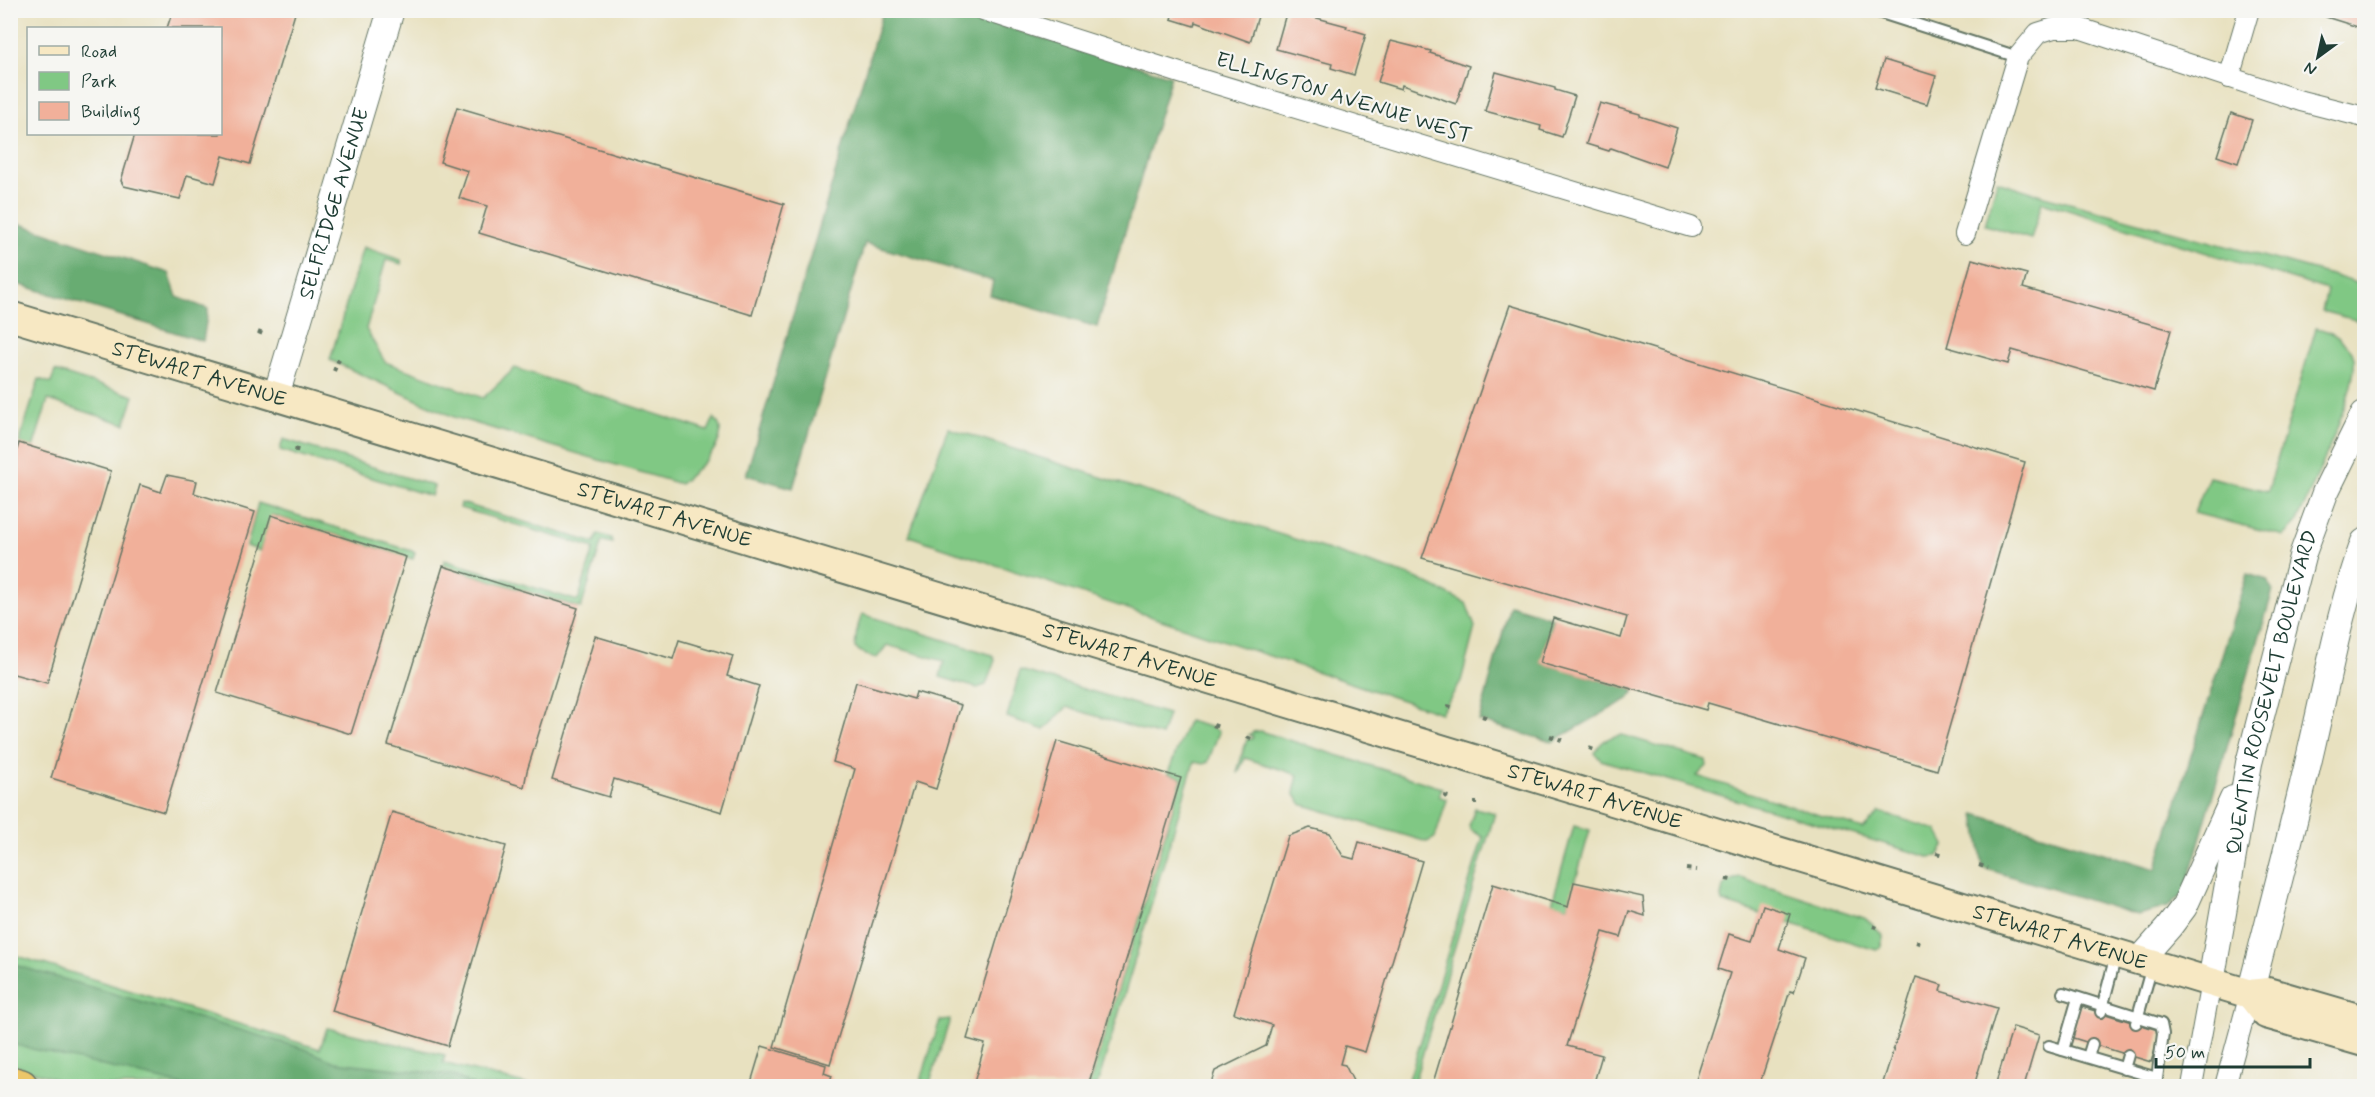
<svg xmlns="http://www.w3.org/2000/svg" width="2375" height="1097" font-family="Mynerve,sans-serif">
	<rect width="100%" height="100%" fill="#f6f6f2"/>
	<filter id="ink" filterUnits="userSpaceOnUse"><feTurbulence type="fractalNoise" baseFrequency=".0167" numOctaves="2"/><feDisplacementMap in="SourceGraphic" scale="12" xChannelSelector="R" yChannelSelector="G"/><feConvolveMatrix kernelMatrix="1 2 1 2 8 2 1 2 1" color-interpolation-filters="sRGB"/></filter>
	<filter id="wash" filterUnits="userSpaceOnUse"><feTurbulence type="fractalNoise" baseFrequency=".008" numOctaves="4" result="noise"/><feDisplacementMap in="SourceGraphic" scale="24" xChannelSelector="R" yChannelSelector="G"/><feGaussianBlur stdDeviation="1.35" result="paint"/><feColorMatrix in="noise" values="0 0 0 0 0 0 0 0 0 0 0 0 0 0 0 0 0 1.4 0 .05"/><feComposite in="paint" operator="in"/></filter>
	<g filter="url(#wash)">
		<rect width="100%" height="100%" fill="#e8e1c0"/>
		<!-- green -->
		<g fill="#80c884" stroke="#50825c" stroke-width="1.5">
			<polygon points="1997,181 2044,196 2335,276 2363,285 2364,287 2364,314 2359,321 2322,311 2327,290 2042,202 2031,239 1985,225"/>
			<path d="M363,247L401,260L402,264L386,260L366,329L385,362L483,398L515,368L708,431L714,418C736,439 695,471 680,484L454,417L330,360Z"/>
			<path d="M2316,328C2330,330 2351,343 2354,358C2359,389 2310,491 2296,524L2284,536L2194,513L2209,477L2268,491Z"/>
			<polygon points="55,371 134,396 125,424 48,400 33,448 19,443 39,379 51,383"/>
			<polygon points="948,428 1416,578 1466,603 1475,627 1461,681 1441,713 909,536"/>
			<polygon points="283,439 434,486 431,496 280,450"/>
			<polygon points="258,503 415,552 413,559 272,515 260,551 247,546"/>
			<polygon points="461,503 595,543 598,534 611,538 612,543 602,541 581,608 443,566 444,560 578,601 594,548 460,508"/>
			<polygon points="862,614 992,655 995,660 986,685 977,688 940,677 944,661 887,645 877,658 866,655 855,648 857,629"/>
			<polygon points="1020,670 1168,714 1161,736 1067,707 1044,730 1007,717"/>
			<polygon points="1188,721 1213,728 1219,732 1208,762 1204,764 1194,762 1097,1086 1089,1086 1182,778 1168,773"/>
			<polygon points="1260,731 1442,788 1439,796 1447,800 1435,838 1427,842 1301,804 1294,793 1298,775 1245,758 1238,773 1237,772 1247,739 1252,739 1253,736 1249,735 1253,732"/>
			<path d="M1622,735L1706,760L1707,766L1697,776L1863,829L1880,812L1937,830L1945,845L1938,856L1929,857L1601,760L1595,753C1600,741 1610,736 1622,735Z"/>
			<polygon points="1475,808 1495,813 1413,1086 1407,1086 1483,837 1471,830 1469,826"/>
			<polygon points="1574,826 1590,830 1568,907 1552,903"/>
			<polygon points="1740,878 1867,919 1883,936 1881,948 1876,950 1722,902 1721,897 1723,887 1731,880"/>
			<polygon points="11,954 320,1049 327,1028 445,1055 443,1063 532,1086 76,1086 11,1064"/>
			<polygon points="950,1019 929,1086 919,1086 940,1020"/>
		</g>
		<!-- forest -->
		<g fill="#68ac72" stroke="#447453" stroke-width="1.5">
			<polygon points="883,11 952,11 1171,76 1097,327 990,295 993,281 865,243 793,488 746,475"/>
			<polygon points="11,221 169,273 177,297 208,309 203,341 11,282"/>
			<polygon points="2247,574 2267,580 2273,590 2184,894 2168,907 2137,915 1983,868 1975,814 2156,869"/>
			<polygon points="1510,605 1553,618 1541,663 1635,690 1628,699 1552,742 1479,721"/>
			<polygon points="11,964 305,1049 335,1062 452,1075 475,1086 187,1086 11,1044"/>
		</g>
		<g id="blocks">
			<!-- building -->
			<g fill="#f1b09a">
				<polygon points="173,10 296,10 250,164 223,156 215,183 187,175 180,199 124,186 121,181 135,134 220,134 220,28 167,28"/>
				<polygon points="1174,10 1260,10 1250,42 1195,22 1194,26 1171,19"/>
				<polygon points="1287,10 1347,26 1346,28 1366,34 1354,75 1331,68 1332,64 1276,49"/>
				<polygon points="2328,10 2364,10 2364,29 2326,17"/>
				<polygon points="1391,41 1431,51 1430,53 1469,66 1456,104 1402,85 1401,89 1378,82"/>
				<polygon points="1884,60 1936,76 1927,104 1875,88"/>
				<polygon points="1496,72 1555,88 1555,90 1575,96 1562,137 1540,130 1541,126 1485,111"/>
				<polygon points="1600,103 1640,114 1640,116 1677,128 1665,167 1611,148 1609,151 1586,144"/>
				<polygon points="457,107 784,204 752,315 479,233 487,206 459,198 468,171 440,162"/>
				<polygon points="2231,113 2252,120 2238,163 2217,156"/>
				<polygon points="1972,259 2027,274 2023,288 2171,330 2154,391 2012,350 2008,364 1947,347"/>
				<polygon points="1510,305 2025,462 1937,770 1708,703 1706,710 1540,663 1553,618 1621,638 1627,617 1422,558"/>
				<polygon points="19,443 111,471 47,683 10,673 10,473"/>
				<polygon points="167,475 197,481 194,493 255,512 164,812 51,778 140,485 161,492"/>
				<polygon points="271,515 406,557 351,734 217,693"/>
				<polygon points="443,566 578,608 527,771 524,787 388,745"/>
				<polygon points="595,636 673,659 679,640 733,656 727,676 759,686 722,812 614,779 609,797 552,780"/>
				<polygon points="856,682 914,699 916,692 961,705 936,789 915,782 830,1064 774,1047 855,769 833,762"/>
				<polygon points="1057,741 1181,778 1088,1086 973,1086 985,1044 967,1039"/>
				<polygon points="392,812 506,846 448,1046 332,1011"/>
				<polygon points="1310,828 1330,833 1343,856 1354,859 1359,842 1422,861 1365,1052 1345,1046 1340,1064 1345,1065 1354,1083 1353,1086 1210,1086 1215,1071 1266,1046 1272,1025 1234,1013 1288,836"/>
				<polygon points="1574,882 1643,897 1645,916 1629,911 1621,937 1603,932 1567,1046 1602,1055 1593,1086 1432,1086 1493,884 1568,907"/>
				<polygon points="1763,905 1790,914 1779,949 1805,958 1794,992 1790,991 1759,1086 1694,1086 1730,973 1718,969 1729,934 1752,941"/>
				<polygon points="1916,977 1942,985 1940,991 1997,1008 1974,1086 1882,1086"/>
				<polygon points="2079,1006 2161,1031 2151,1062 2070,1037"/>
				<polygon points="2013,1027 2039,1035 2024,1086 1995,1086"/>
				<polygon points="762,1046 826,1065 824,1073 832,1076 829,1086 750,1086"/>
			</g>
		</g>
	</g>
	<g filter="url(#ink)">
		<use href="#blocks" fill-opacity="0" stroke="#657665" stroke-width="1.5"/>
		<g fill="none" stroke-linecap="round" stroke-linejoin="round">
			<!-- service casing -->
			<g stroke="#657665" stroke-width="14">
				<g id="service">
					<polyline points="1872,10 2018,57"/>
					<polyline points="2063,993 2161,1024 2163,1034 2156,1086"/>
					<polyline points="2101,1012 2116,955"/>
					<polyline points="2136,1023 2152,966"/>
					<polyline points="2049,1046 2157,1078"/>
					<polyline points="2063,1050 2078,998"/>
					<polyline points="2088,1057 2092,1044"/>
					<polyline points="2124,1069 2128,1055"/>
				</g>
			</g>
			<!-- minor casing -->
			<g stroke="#657665" stroke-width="22">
				<g id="minor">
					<polyline points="983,10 1180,73 1691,227"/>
					<polyline points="2229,78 2249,10"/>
					<polyline points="1965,234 2018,57 2038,33 2054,28 2079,28 2301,101 2364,117"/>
					<polyline points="2192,1086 2211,982"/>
					<polyline points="2225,1086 2250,994"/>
				</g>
			</g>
			<!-- tertiary casing -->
			<g stroke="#657665" stroke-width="28">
				<g id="tertiary">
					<path id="s1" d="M276,396L391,10"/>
					<polyline points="2139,961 2169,927 2184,907 2233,799"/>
					<path id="s2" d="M2211,982L2249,763L2303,553L2325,493L2364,414"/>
					<path d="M2250,994C2271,911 2293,829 2312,746C2328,677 2340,608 2364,542"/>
				</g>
			</g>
			<!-- secondary casing -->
			<g stroke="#657665" stroke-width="32">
				<g id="secondary">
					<path id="s3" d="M10,316L2250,994L2268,992L2364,1020"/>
					<polyline points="2250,994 2266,1014 2364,1042"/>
				</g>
			</g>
			<!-- motorway casing -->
			<g stroke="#657665" stroke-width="36">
				<polyline id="motorway" points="10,1083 21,1086"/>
			</g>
			<!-- path -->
			<g stroke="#657665" stroke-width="4" stroke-dasharray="4.5 4.5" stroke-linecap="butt">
				<polyline points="258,332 263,334"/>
				<polyline points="334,371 339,359"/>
				<polyline points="296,452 297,446"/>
				<polyline points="1447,706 1452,707"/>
				<polyline points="1482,716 1488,718"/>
				<polyline points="1213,725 1219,727"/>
				<polyline points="1550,736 1562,740"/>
				<polyline points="1247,737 1251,739"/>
				<polyline points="1589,748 1597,751"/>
				<polyline points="1444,796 1449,797"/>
				<polyline points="1474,803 1477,803"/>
				<polyline points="1936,853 1944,855"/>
				<polyline points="1979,865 1988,868"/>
				<polyline points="1686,869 1696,870"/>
				<polyline points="1726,879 1731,880"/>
				<polyline points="1873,926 1880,929"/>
				<polyline points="1916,942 1923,944"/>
			</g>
			<!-- service -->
			<use href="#service" stroke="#fff" stroke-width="10"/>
			<!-- minor -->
			<use href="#minor" stroke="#fff" stroke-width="20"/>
			<!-- tertiary -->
			<use href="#tertiary" stroke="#fff" stroke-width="26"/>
			<!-- secondary -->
			<use href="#secondary" stroke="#f7e8c3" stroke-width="28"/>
			<!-- motorway -->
			<use href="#motorway" stroke="#ecc669" stroke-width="33"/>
		</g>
	</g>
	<g text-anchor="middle" stroke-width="4.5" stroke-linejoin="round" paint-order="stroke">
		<!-- street labels -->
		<g font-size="21" fill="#1f3d34" stroke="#f6f6f2">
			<text transform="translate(1344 97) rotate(17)" y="7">ELLINGTON AVENUE WEST</text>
			<text dy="7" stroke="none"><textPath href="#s1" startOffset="201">SELFRIDGE AVENUE</textPath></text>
			<text dy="7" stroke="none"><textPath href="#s3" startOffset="198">STEWART AVENUE</textPath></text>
			<text dy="7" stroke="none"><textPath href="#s3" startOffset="684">STEWART AVENUE</textPath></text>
			<text dy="7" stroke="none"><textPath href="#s3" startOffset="1170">STEWART AVENUE</textPath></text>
			<text dy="7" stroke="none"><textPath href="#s2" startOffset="296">QUENTIN ROOSEVELT BOULEVARD</textPath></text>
			<text dy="7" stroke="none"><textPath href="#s3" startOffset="1656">STEWART AVENUE</textPath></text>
			<text dy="7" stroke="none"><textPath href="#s3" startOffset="2142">STEWART AVENUE</textPath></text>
		</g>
	</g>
	<!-- margin -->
	<rect width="2375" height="1097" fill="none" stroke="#f6f6f2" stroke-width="36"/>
	<!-- legend -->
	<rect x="27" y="27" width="195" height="108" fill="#f6f6f2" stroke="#a0aca6" stroke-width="1.5"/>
	<rect x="39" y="46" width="30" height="9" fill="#f7e8c3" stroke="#a0aca6" stroke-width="1.5"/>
	<text x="81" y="57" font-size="18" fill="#1f3d34">Road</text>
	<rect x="39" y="72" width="30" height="18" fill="#80c884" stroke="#a0aca6" stroke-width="1.5"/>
	<text x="81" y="87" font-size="18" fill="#1f3d34">Park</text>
	<rect x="39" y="102" width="30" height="18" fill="#f1b09a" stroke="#a0aca6" stroke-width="1.5"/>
	<text x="81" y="117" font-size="18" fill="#1f3d34">Building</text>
	<!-- north arrow -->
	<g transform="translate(2318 57) rotate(213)" stroke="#f6f6f2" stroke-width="4.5" paint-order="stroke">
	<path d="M0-4.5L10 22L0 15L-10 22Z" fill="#1f3d34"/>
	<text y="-9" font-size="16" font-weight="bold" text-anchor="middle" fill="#1f3d34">N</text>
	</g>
	<!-- scale -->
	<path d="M2156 1058v9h154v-9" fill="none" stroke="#1f3d34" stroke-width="3"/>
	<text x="2165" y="1058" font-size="18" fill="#1f3d34" stroke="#f6f6f2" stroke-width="4.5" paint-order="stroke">50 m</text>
</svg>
